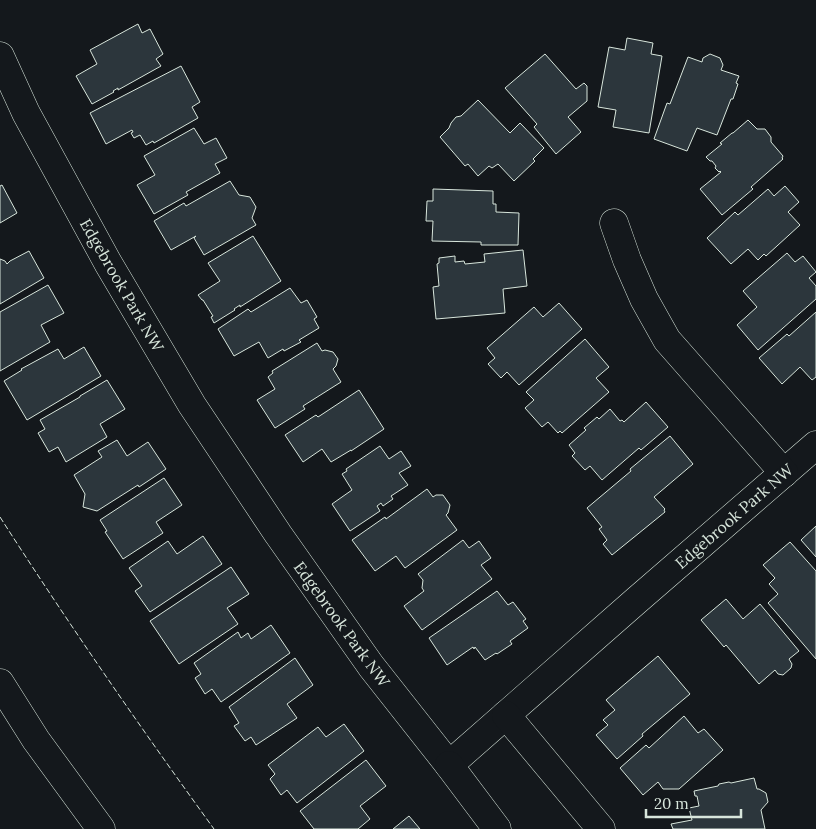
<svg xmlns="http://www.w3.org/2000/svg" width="816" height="829" font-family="Lora,serif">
	<rect width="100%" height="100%" fill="#14181c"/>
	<!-- building -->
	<g fill="#2c363c" stroke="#d8e6dc">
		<polygon points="138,24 142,33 150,29 163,54 156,59 161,66 118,90 118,88 113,91 114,92 92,104 76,76 97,64 90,50"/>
		<polygon points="627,38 653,43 651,54 662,56 649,133 613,127 616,110 598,107 609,47 625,50"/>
		<polygon points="545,54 576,89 584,83 587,86 587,101 568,117 581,132 556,154 534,127 537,124 505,88"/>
		<polygon points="710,54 720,58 723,65 721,70 739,76 736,83 738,84 733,99 731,99 717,135 697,128 687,151 654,139 667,103 670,104 688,57 702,62 703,58"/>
		<polygon points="181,66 200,102 192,107 198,118 154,143 153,141 146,145 140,135 134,138 131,133 133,132 132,130 106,144 90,113"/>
		<polygon points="478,100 510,133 520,123 544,148 533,159 535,161 514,181 498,164 492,168 489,166 478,176 468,164 465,166 440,137 449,128 451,123 456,117 461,116"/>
		<polygon points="748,120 757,129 765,129 771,137 771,142 783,156 782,158 783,159 751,187 753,189 722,215 700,189 721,172 720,171 719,172 715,168 716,166 712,161 710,161 706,157 722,144 720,143 732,133 733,133"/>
		<polygon points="194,128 204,144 216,138 227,158 215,164 220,173 186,192 188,195 154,214 137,185 155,175 144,156"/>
		<polygon points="230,181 239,195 250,197 256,207 252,218 256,225 204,255 194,238 196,236 171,250 154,221 184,203 186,206"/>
		<polygon points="2,185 17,213 0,223 0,186"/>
		<polygon points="785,186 799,202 788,212 800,225 766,256 764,254 758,260 748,249 731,264 707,238 735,212 738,215 768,189 774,196"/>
		<polygon points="433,189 493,191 493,204 496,204 496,212 519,213 518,245 481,245 481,242 432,241 433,221 426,221 427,201 433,201"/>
		<polygon points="253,236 281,281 240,307 240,305 234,309 235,310 214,323 211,317 213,316 203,300 202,300 198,295 220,281 208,263"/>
		<polygon points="523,250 527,286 503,289 505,313 436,319 433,287 439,286 437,264 439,263 439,258 455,256 455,262 464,261 465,264 485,262 484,254"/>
		<polygon points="29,251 44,278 0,304 0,259 5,261 7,264 10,261"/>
		<polygon points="787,253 795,262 803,256 816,272 809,278 816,286 816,299 758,350 737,325 757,307 743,291"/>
		<polygon points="48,285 64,313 41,325 50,342 0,371 0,312"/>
		<polygon points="290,288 301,303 307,300 317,317 314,319 319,328 299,340 301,342 284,351 283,349 268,358 259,342 234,356 218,329 248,309 251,312"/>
		<polygon points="559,303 582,329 519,385 507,372 501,378 488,364 495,358 487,348 534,307 543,317"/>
		<polygon points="816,312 816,377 812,380 800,367 782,384 759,358 787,334 789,336"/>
		<polygon points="585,339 609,367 596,378 609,392 562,433 560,431 558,433 548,422 542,427 525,408 534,400 526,392"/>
		<polygon points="317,343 322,351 325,350 333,352 338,359 336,366 333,369 341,382 303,406 305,409 275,428 257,400 275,389 268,377 273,373 272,371"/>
		<polygon points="84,347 101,376 27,420 4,381 22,370 21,369 58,349 64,359"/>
		<polygon points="107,380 125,409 100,424 107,437 66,462 58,447 49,452 38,433 45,429 40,420 80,397 80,396"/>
		<polygon points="359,390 384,429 351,451 351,450 331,462 322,449 303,462 285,435 316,415 318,417"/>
		<polygon points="646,402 668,427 641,450 639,448 602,480 590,466 585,470 572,456 575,453 569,445 586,430 584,428 597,417 599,419 610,409 620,421 622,420 624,422"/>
		<polygon points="670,436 693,464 654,497 665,509 664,510 665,512 612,555 603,544 607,540 599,529 602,527 587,508 631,471 630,469"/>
		<polygon points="117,440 127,456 148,442 166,469 139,487 138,485 97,511 83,507 85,494 74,475 102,457 98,451"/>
		<polygon points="380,446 389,459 401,451 411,466 399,473 408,485 391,496 393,499 383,506 381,503 377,506 380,511 350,531 332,504 352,490 342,474 347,471 346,469"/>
		<polygon points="164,478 182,505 156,522 163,533 123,559 105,532 107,531 100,520"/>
		<polygon points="427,489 433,497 436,495 443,495 450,505 448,513 446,515 457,530 405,568 396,556 375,571 352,540 385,517 386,519"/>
		<polygon points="816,526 816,557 801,540"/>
		<polygon points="203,536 222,564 150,612 135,591 142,586 129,568 168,541 177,554"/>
		<polygon points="463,540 469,548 479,541 491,558 481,565 492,579 422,630 404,606 424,591 422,588 423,580 418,574"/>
		<polygon points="790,542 816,571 816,659 768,603 778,594 769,584 775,578 763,565"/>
		<polygon points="231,567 249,594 227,608 238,624 179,664 150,621"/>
		<polygon points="497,591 508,605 513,602 526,619 523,621 528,628 510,641 512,644 497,654 496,653 485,660 475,647 474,649 473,647 447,665 429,638"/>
		<polygon points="726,599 743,619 760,604 799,651 789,659 792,664 791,668 783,675 778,674 775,670 759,684 726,645 724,647 701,620"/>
		<polygon points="271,625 290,653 221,702 212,689 205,694 195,678 201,674 194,663 238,632 241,638 248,633 251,639"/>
		<polygon points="658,656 690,694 642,734 643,736 617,759 596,735 608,725 603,720 615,710 606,700"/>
		<polygon points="295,658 313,685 287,704 297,718 256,745 251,737 245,741 234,726 239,723 229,707"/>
		<polygon points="684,716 698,733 704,729 723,750 679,789 663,789 658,782 643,795 620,768 646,745 649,748"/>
		<polygon points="344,724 364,751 297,803 287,790 281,795 270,779 275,774 268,765 318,727 326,737"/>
		<polygon points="366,760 386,786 360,806 370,819 358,829 314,829 300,811"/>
		<polygon points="754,778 757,789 759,789 766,793 768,802 761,810 765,829 673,829 671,824 692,820 689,808 699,806 697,796 695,796 694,791 718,786 719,784 729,782 731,783"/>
		<polygon points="409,816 420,829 393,829"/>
	</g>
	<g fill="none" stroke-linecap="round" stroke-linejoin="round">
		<!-- street casing -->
		<g stroke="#d8e6dc" stroke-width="29">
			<g id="street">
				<polyline points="0,56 26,113 108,263 192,405 278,534 371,666 449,765 637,600 816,445"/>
				<polyline points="614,223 627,260 644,299 667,340 784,473"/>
				<polyline points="506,715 601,829"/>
				<polyline points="449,765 497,829"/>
			</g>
		</g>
		<!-- primary casing -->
		<g stroke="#d8e6dc" stroke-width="29">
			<polyline id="primary" points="0,683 36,740 101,829"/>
		</g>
		<!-- street -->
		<use href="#street" stroke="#14181c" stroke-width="28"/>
		<!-- primary -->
		<use href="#primary" stroke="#14181c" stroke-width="28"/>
		<!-- fence -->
		<path stroke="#d8e6dc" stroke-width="1" stroke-dasharray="6 2.5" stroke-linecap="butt" d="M0,517C68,623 140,727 214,829"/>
	</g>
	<g text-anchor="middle" stroke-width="4" stroke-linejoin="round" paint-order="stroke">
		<!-- street labels -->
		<g font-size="16" fill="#d8e6dc" stroke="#14181c">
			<text transform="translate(122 285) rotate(60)" y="6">Edgebrook Park NW</text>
			<text transform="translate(734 516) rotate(-41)" y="6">Edgebrook Park NW</text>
			<text transform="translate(342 624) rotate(54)" y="6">Edgebrook Park NW</text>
		</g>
	</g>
	<!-- scale -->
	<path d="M646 809v8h95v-8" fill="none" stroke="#d8e6dc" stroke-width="2.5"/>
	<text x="654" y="809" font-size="15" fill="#d8e6dc" stroke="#14181c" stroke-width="4" paint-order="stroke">20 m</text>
</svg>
